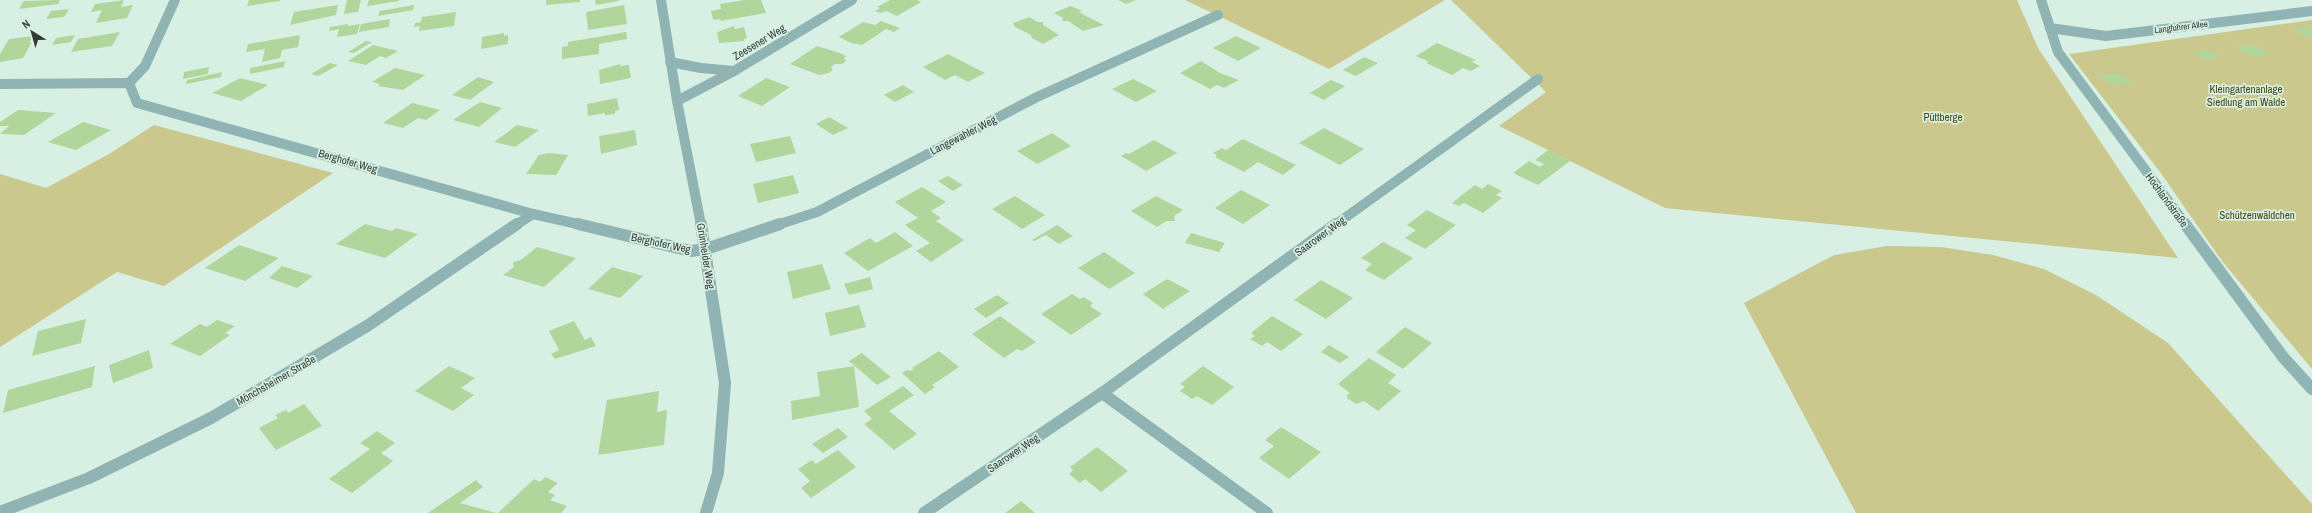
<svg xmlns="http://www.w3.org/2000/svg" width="2312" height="513" font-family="'Archivo Narrow',sans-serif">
	<rect width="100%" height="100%" fill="#d8f0e4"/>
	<!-- green -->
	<g fill="#cbc88e">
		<polygon points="1185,0 1445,0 1329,69"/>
		<polygon points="1451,0 2017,0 2038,48 2178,258 1665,208 1499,126 1546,92"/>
		<polygon points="2312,20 2312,369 2222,261 2160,172 2069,54"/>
		<polygon points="154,125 333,173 164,286 117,272 0,347 0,174 46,188 109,154"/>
		<polygon points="1887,246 1941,247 1993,255 2044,269 2096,295 2168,343 2312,504 2312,513 1856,513 1744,303 1834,255"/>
	</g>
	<!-- building -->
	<g fill="#b0d69c">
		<polygon points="60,0 58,4 19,9 24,1"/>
		<polygon points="124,0 121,7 133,5 127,18 96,23 102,10 91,12 95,4"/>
		<polygon points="249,0 280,0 280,1 247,6"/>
		<polygon points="347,0 361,0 358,12 344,14"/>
		<polygon points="369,0 399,0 399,1 367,6"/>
		<polygon points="546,0 580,0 580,2 546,5"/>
		<polygon points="595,0 619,0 619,1 596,5"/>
		<polygon points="745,0 761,0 766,13 721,21 720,19 713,20 711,11 721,9 720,4"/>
		<polygon points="890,0 917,0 921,2 897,16 886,11 881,13 875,11 880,8 877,7"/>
		<polygon points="1118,0 1136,0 1126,4"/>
		<polygon points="338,5 336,15 290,25 294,12"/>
		<polygon points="414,5 413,10 378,16 380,11"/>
		<polygon points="624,5 627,24 588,30 586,12"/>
		<polygon points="1070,6 1078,9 1082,11 1079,12 1088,17 1104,25 1083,31 1068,21 1062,21 1063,18 1054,13"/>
		<polygon points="69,9 64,17 46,19 51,11"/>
		<polygon points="456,12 454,26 419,31 420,26 414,27 415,23 421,22 422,17"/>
		<polygon points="1029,17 1038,22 1043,22 1043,25 1059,35 1043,44 1032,38 1031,35 1015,27 1013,23"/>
		<polygon points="390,19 389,27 359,32 361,24"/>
		<polygon points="881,21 900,28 894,32 886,29 862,45 851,43 839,37 863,22 875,25"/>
		<polygon points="348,24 348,26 360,24 357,34 337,37 339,29 329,31 330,27"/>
		<polygon points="734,26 735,29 744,27 747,38 744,39 744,41 719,43 717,32"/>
		<polygon points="2311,27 2312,40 2293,29"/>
		<polygon points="120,32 112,46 71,52 78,39"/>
		<polygon points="626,32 627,39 599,44 599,54 562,59 562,47 568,46 568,42"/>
		<polygon points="504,33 504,36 508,35 508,44 481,49 482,37"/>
		<polygon points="75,35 71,42 52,45 56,38"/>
		<polygon points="300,35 298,47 282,50 280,58 262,62 265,49 246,52 248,44"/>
		<polygon points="33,36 29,43 32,42 23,58 0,62 0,54 9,39"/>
		<polygon points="1236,36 1261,48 1238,61 1213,48"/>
		<polygon points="366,41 372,42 354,53 348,52"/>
		<polygon points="1437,43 1476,60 1472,62 1480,66 1471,71 1463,68 1452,75 1426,63 1429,62 1416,56"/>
		<polygon points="373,45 398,51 386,58 380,56 366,65 348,61"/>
		<polygon points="2254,45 2271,55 2250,56 2236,47"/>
		<polygon points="817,46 840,53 846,56 844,58 846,61 842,64 835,64 831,67 833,70 829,73 819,75 790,64"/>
		<polygon points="2208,50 2220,56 2204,59 2193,52"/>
		<polygon points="948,54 985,73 968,82 955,75 945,80 923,67"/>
		<polygon points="1364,57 1378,63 1356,76 1343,70"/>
		<polygon points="285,61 284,67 250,74 250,68"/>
		<polygon points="1201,61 1220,73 1239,80 1224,88 1217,85 1210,89 1180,73"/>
		<polygon points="330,63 338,65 318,76 311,74"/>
		<polygon points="620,64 620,66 629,65 631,78 600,84 599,70"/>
		<polygon points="209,67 208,74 183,79 184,72"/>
		<polygon points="395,68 425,75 403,90 378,86 380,84 372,82"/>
		<polygon points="222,72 221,77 186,84 187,80"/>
		<polygon points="2120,73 2133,83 2112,85 2099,75"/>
		<polygon points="478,77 494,82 470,100 452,95"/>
		<polygon points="240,78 268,85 241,101 212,93"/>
		<polygon points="766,78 790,87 762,106 738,96"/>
		<polygon points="1133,79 1157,91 1136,102 1112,89"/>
		<polygon points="1331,80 1345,86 1324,100 1310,93"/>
		<polygon points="903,85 914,92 895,102 884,95"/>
		<polygon points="617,98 619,110 615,111 615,114 605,115 605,113 588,116 587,104"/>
		<polygon points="480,102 502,108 479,127 453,120"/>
		<polygon points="412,103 440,110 426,120 418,118 403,128 383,123"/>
		<polygon points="18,110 56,113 24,135 0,134 9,126 0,126 0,122"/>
		<polygon points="829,117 848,128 833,135 816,124"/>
		<polygon points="83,122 111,130 76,150 48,142"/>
		<polygon points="517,125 539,130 515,147 494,142"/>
		<polygon points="1324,128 1364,149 1340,165 1299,143"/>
		<polygon points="635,130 637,145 601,154 599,136"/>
		<polygon points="1052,133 1071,146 1037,164 1017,151"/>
		<polygon points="790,136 796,153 756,162 750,144"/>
		<polygon points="1243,139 1296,165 1283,175 1258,162 1244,172 1215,157 1217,155 1213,153 1222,148 1226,150"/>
		<polygon points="1154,140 1177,153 1146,171 1121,156 1126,153 1129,154"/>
		<polygon points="1548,150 1570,161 1538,185 1513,173 1529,161 1540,167 1544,164 1535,160"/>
		<polygon points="550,153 568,155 556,175 526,174 539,155"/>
		<polygon points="793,175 799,193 758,203 753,184"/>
		<polygon points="948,176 963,185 953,191 938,181"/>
		<polygon points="1488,184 1502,191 1496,195 1502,198 1483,213 1464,203 1459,206 1452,203 1475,185 1482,189"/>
		<polygon points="922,187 946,202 931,211 941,218 936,221 964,240 931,262 916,251 930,243 905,225 918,218 895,202"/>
		<polygon points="1241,190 1270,205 1243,224 1215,208"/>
		<polygon points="1015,196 1045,215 1022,229 992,209"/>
		<polygon points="1156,196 1183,210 1174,216 1175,221 1166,221 1157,227 1131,211"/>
		<polygon points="1427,210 1456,225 1425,249 1405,238 1416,230 1407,225"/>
		<polygon points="365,224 392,231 396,228 418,234 385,258 336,244"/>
		<polygon points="1057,225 1073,236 1059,244 1046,235 1034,241 1032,240"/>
		<polygon points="895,232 913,246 868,271 844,253 870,238 876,243"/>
		<polygon points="1191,233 1225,243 1219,252 1185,243"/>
		<polygon points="1383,242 1413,258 1384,280 1365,270 1372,264 1361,258"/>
		<polygon points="239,245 279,258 245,281 205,268"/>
		<polygon points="537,247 576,258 544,287 503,275 514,267 513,262 521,260"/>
		<polygon points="1104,252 1135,273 1109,289 1078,268"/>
		<polygon points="822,264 831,289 793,299 787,272"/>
		<polygon points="282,266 313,276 297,288 269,278"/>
		<polygon points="612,267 643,276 620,298 588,289"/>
		<polygon points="870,277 873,289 849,295 844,284"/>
		<polygon points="1167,279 1190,291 1163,309 1143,294"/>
		<polygon points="1321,280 1353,298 1326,319 1294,300"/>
		<polygon points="1072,294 1080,299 1084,297 1093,303 1090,306 1102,314 1071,335 1041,314"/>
		<polygon points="997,295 1009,303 986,318 974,309"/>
		<polygon points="859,305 866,327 830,336 825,313"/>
		<polygon points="1000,316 1036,342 1022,351 1017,349 1004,358 972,334"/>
		<polygon points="1272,316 1303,334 1281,351 1267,342 1262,346 1250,339 1255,336 1251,333"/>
		<polygon points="86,319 81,343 32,356 38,331"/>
		<polygon points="217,320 235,326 225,333 230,335 200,356 170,344 200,324 207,327"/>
		<polygon points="574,321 585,340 591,337 596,346 555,359 551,354 559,350 549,331"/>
		<polygon points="1405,327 1432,343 1403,369 1376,352"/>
		<polygon points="1329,345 1349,357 1340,363 1321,352"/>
		<polygon points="149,350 153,368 113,383 109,365"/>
		<polygon points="939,351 959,367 932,385 935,387 925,394 902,373 907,370 910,371 914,369 912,368"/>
		<polygon points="862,353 891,377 877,385 849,361"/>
		<polygon points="1369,358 1396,375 1388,383 1401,391 1378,411 1364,401 1356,404 1347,398 1347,395 1350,393 1338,384"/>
		<polygon points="95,366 92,387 3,413 8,390"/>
		<polygon points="449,366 475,378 461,388 474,395 453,411 415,391"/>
		<polygon points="854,366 859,407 792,420 791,401 820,396 817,372"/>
		<polygon points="1203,366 1234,387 1212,405 1197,396 1192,399 1180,391 1185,387 1180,384"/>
		<polygon points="903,386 914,395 889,411 917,434 894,450 864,424 872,419 864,411"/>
		<polygon points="659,391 657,412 667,410 664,445 598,455 607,400"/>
		<polygon points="304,404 322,426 276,450 259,428 278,418 275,415 286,410 288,413"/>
		<polygon points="1281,427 1321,452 1289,479 1259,458 1274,446 1265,440"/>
		<polygon points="838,428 848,437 823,453 812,444"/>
		<polygon points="377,431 395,443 381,453 393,461 352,493 329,479 370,449 360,443"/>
		<polygon points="1097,447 1128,471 1101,492 1085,479 1080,483 1069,474 1073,470 1070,467"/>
		<polygon points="838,450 856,467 811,498 801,488 810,481 798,469 812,460 816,464"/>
		<polygon points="545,477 558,483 548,492 555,495 550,500 567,506 561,513 498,513 534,479 540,482"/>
		<polygon points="476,480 483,487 460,503 496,513 428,513"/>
		<polygon points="1021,501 1035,513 1005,513"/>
	</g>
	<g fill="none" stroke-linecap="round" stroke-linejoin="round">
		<!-- service-far1 -->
		<polyline stroke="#8fb4b3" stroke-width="10" points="670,62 701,68 734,71"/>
		<!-- service -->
		<polyline stroke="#8fb4b3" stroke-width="12" points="1102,393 1267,513"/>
		<!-- minor-far1 -->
		<g stroke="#8fb4b3" stroke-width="10">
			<polyline points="661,0 677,101 701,225"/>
			<polyline points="2041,0 2058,52 2186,225"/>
			<polyline points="2050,28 2106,36 2312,11"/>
			<polyline points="129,83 145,66 175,0"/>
			<polyline points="0,84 129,83 137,103 533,214 582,225"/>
			<polyline points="677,101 734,71 852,0"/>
			<polyline points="516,225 533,214"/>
			<polyline points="777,225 817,212 1037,97 1218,15"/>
			<polyline points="1335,225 1538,79"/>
		</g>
		<!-- minor -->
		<g stroke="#8fb4b3" stroke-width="12">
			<polyline points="578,224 691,251 706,249 780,224"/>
			<polyline points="701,224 725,383 718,473 706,513"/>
			<polyline points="2185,224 2283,357 2312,389"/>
			<polyline points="0,512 89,478 211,418 367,326 517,224"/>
			<polyline points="924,513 1102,393 1336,224"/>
		</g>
	</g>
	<g text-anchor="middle" stroke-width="3.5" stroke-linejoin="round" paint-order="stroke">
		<!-- far-street labels -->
		<g font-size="9" fill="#323c37" stroke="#d8f0e4">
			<text transform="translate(2181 27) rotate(-7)" y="3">Langfuhrer Allee</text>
		</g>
		<!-- street labels -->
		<g font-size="11" fill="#323c37" stroke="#d8f0e4">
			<text transform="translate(759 42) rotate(-31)" y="4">Zeesener Weg</text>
			<text transform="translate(963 135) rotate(-27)" y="4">Langewahler Weg</text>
			<text transform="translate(348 161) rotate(16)" y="4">Berghofer Weg</text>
			<text transform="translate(2167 200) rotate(54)" y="4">Hochlandstraße</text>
			<text transform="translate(1320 236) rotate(-36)" y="4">Saarower Weg</text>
			<text transform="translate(661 243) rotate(12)" y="4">Berghofer Weg</text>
			<text transform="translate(706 256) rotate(81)" y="4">Grünheider Weg</text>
			<text transform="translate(276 380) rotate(-30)" y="4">Mönchsheimer Straße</text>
			<text transform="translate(1013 453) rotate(-34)" y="4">Saarower Weg</text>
		</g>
		<!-- park labels -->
		<g font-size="11" fill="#494612" stroke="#d8f0e4">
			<text x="2246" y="93">Kleingartenanlage<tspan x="2246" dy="13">Siedlung am Walde</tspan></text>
			<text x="1943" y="121">Püttberge</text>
			<text x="2257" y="219">Schützenwäldchen</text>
		</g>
	</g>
	<!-- north arrow -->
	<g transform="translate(32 32) rotate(323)" stroke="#d8f0e4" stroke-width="3" paint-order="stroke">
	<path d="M0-3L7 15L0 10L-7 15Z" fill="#323c37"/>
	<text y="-6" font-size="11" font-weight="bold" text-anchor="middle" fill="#323c37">N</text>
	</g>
</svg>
